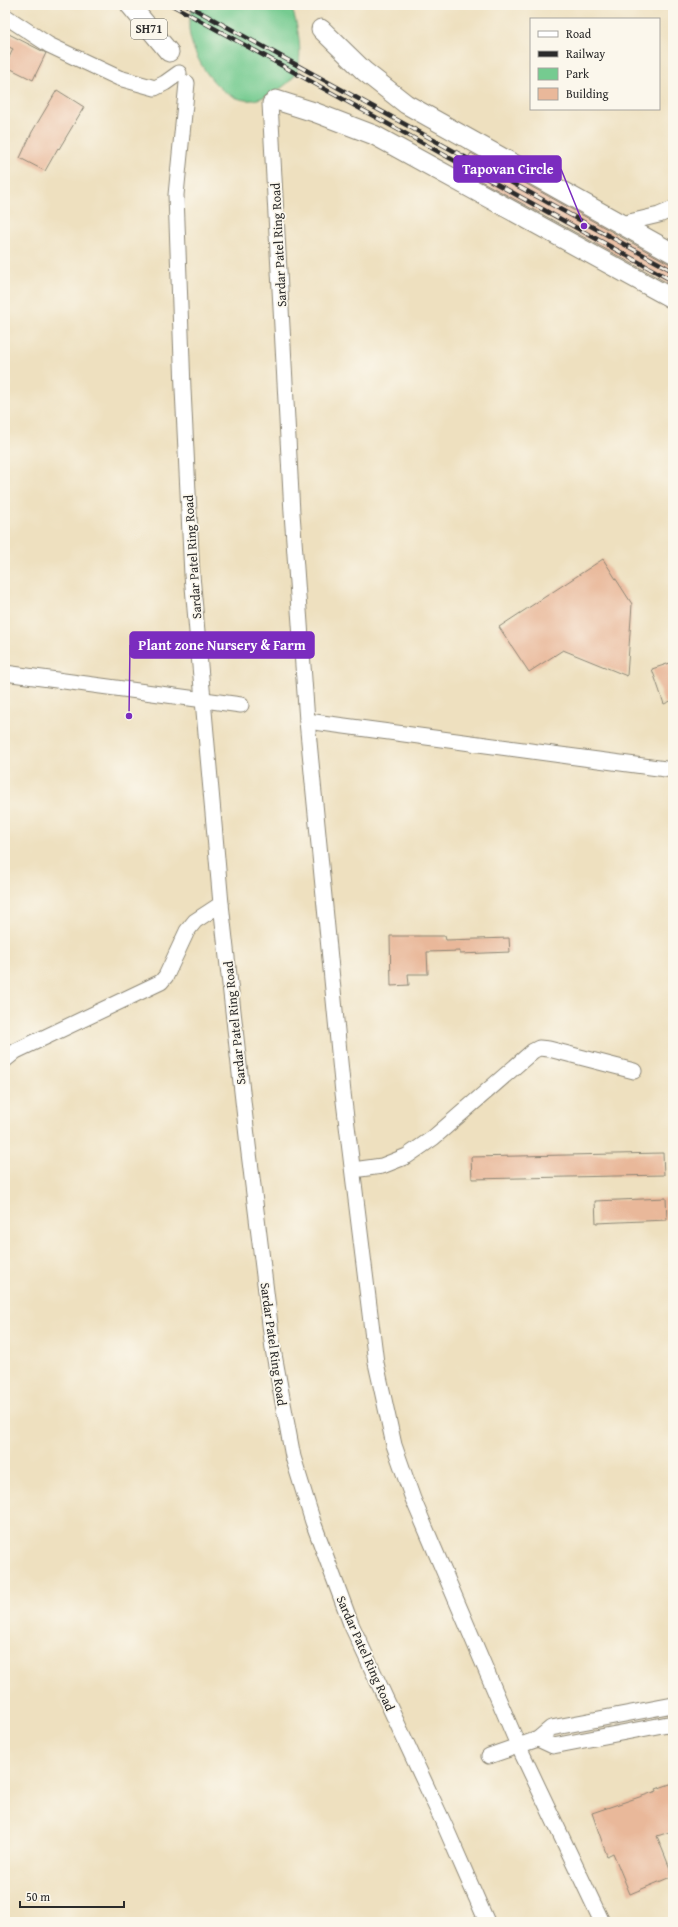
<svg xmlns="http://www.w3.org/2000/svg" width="678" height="1927" font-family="'Gentium Book Plus',serif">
	<rect width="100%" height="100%" fill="#fbf7ec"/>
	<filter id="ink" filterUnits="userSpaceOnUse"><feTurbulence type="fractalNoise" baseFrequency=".025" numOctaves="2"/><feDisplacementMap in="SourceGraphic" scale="8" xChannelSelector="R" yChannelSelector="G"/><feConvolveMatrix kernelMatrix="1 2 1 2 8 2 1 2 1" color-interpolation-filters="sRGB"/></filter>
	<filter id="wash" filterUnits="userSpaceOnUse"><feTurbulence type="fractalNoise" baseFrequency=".012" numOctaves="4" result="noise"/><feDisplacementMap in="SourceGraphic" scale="16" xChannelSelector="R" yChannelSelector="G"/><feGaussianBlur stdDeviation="0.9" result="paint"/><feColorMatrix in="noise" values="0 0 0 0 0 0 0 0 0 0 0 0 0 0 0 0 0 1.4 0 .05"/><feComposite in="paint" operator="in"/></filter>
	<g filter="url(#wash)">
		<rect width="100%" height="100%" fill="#eee0bf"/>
		<!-- green -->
		<path fill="#75cb90" stroke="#507b5e" d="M193,5H290C298,20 304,59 296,73C289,86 267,98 253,100C220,104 191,57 189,29C188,22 192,12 193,5Z"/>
		<g id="blocks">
			<!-- building -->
			<g fill="#e9b89a">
				<polygon points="5,32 46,53 33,80 5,66 13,49 5,45"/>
				<polygon points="57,90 84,107 59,149 58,148 45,171 20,158 32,132"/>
				<polygon points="471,153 668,263 673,264 673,286 461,170"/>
				<polygon points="603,559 632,604 627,676 563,650 529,672 499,627"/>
				<polygon points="673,662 673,700 664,704 652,669"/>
				<polygon points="390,936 445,936 446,940 509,938 510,952 460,954 460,951 427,952 428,974 408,974 409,985 391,986"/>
				<polygon points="663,1153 664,1175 472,1179 471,1157"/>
				<polygon points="666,1198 667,1220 596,1223 595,1201"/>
				<polygon points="673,1783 673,1831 657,1836 673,1876 630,1894 613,1853 607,1856 592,1813 657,1791 656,1789"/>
			</g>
		</g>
	</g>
	<g filter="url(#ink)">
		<use href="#blocks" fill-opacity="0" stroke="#8c8675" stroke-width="1"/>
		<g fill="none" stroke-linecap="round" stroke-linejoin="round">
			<!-- minor casing -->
			<g stroke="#8c8675" stroke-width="17">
				<g id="minor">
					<polyline points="5,16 49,45 119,78 155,88 165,83 179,73"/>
					<polyline points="187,83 176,195 183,389 192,575 221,904 248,1145 273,1349 293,1457 313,1522 351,1624 444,1824 487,1922"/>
					<polyline points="270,103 292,513 307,721 343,1093 376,1363 394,1445 413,1499 518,1745 602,1922"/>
					<polyline points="621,224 659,215 673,209"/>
					<polyline points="5,673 241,705"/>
					<polyline points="307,721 673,770"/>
					<polyline points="5,1060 16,1051 161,982 166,976 187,931 195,921 221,904"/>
					<polyline points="353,1170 382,1166 407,1156 433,1138 533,1051 539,1048 549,1049 634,1071"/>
					<polyline points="538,1739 553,1746 673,1723"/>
					<polyline points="489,1756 538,1739 551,1728 673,1705"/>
				</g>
			</g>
			<!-- major casing -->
			<g stroke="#8c8675" stroke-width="21">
				<g id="major">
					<polyline points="130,5 169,52"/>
					<polyline points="321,29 364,71 406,104 673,253"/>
					<polyline points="276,100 314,112 374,135 673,299"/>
				</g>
			</g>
			<!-- minor -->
			<use href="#minor" stroke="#fff" stroke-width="15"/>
			<!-- major -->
			<use href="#major" stroke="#fff" stroke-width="19"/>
			<!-- rail casing -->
			<g stroke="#2b2b2b" stroke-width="4.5">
				<g id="rail">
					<polyline points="172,5 673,281"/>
					<polyline points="187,5 673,271"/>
				</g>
			</g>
			<!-- rail -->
			<use href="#rail" stroke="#fbf7ec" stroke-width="3" stroke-dasharray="9" stroke-linecap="butt"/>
		</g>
	</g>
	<g text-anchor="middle" stroke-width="3.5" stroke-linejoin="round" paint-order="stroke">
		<!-- shield labels -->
		<rect fill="#fbf7ec" stroke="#696865" stroke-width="1" x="131" y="19" width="36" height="20" rx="3"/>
		<g font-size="12" font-weight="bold" fill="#2b2b2b">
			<text x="149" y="33">SH71</text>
		</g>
		<!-- street labels -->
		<g font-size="13" fill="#2b2b2b" stroke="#fbf7ec">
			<text transform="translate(278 245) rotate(-93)" y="5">Sardar Patel Ring Road</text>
			<text transform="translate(192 557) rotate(-94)" y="5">Sardar Patel Ring Road</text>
			<text transform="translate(234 1023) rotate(-96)" y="5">Sardar Patel Ring Road</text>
			<text transform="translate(274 1344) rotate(82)" y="5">Sardar Patel Ring Road</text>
			<text transform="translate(366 1653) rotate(66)" y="5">Sardar Patel Ring Road</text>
		</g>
	</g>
	<!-- callouts -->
	<path fill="none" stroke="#7b2cbf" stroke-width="1.5" d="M584 226L561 169M129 716L130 645"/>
	<g fill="#7b2cbf" stroke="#fbf7ec" stroke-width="1.5">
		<circle cx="584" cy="226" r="4"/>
		<circle cx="129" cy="716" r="4"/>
	</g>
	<g fill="#7b2cbf" stroke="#7b2cbf" stroke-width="1.5">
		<rect x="454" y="156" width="107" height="26" rx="4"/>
		<rect x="130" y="632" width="184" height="26" rx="4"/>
	</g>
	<g font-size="14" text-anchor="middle" font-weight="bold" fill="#fff">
		<text x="508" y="174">Tapovan Circle</text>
		<text x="222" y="650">Plant zone Nursery &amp; Farm</text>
	</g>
	<!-- margin -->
	<rect width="678" height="1927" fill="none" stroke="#fbf7ec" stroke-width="20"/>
	<!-- legend -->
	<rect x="530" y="18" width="130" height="92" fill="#fbf7ec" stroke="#a8a59f"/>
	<rect x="538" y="31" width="20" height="6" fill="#ffffff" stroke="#a8a59f"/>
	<text x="566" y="38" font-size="12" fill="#2b2b2b">Road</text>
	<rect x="538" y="51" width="20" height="6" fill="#2b2b2b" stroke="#a8a59f"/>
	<text x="566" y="58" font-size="12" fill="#2b2b2b">Railway</text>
	<rect x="538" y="68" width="20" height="12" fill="#75cb90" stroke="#a8a59f"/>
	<text x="566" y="78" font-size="12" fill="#2b2b2b">Park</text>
	<rect x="538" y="88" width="20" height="12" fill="#e9b89a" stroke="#a8a59f"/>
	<text x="566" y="98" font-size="12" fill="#2b2b2b">Building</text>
	<!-- scale -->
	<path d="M20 1901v6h104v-6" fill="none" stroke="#2b2b2b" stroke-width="2"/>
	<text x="26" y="1901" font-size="12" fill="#2b2b2b" stroke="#fbf7ec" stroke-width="3" paint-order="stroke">50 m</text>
</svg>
